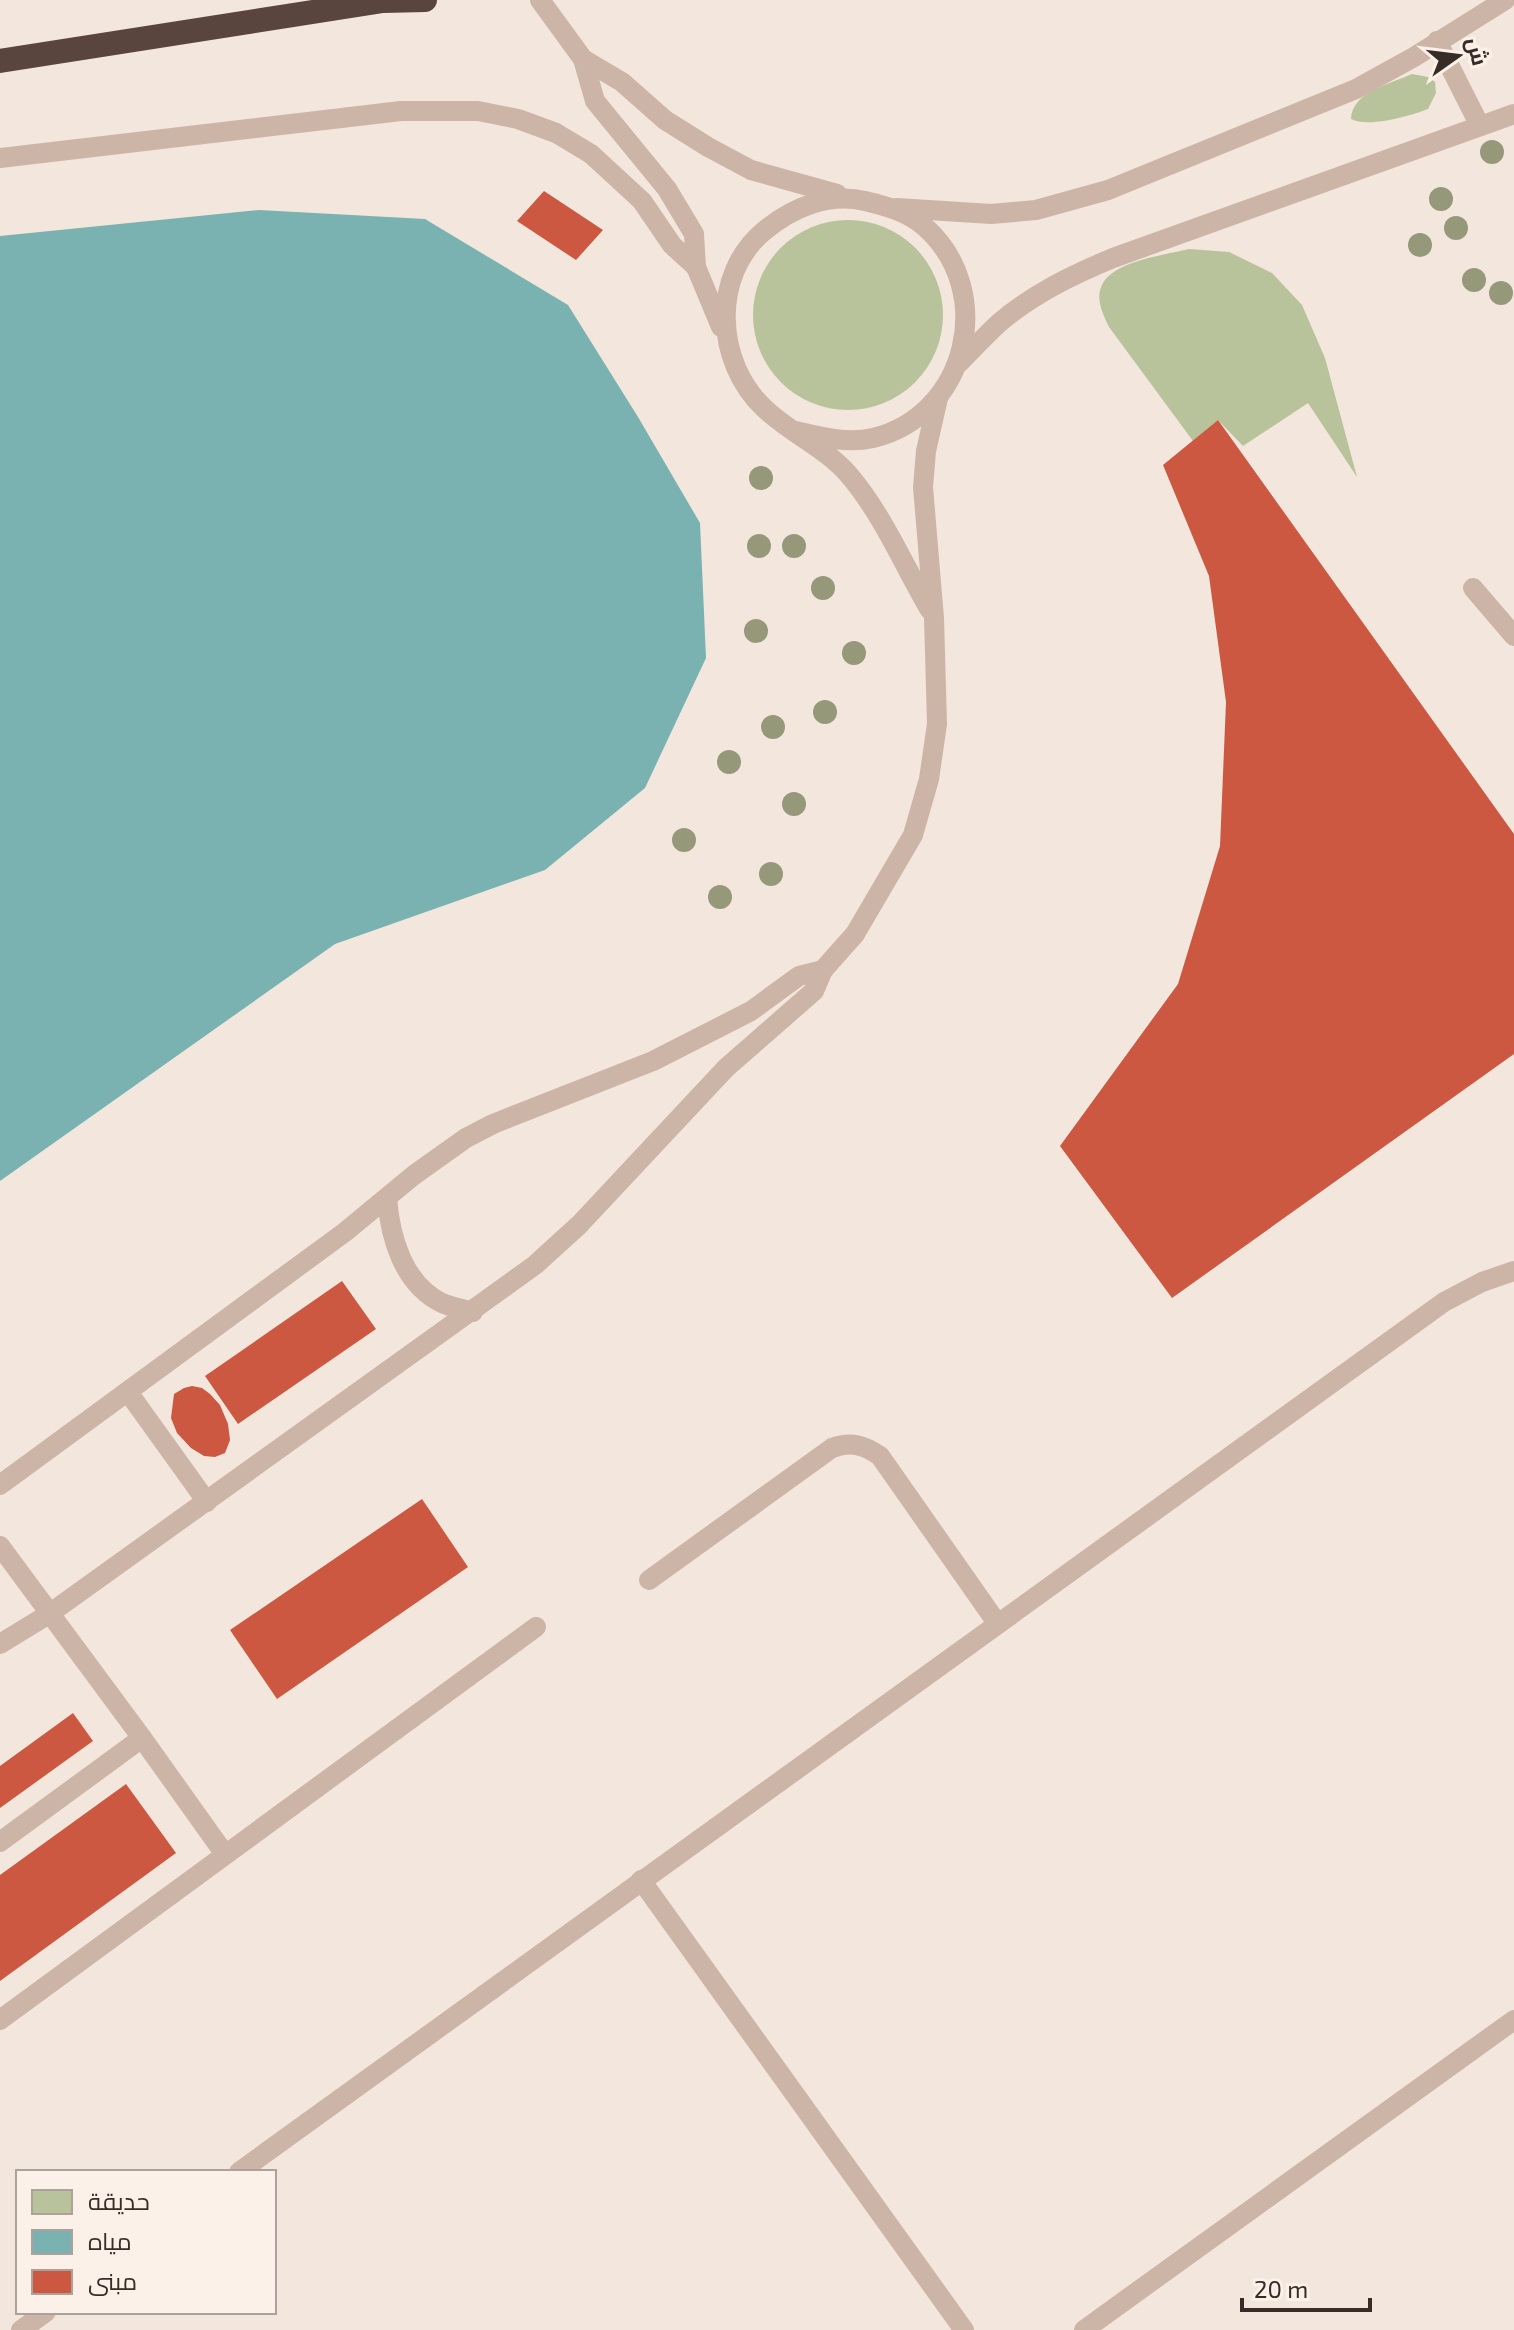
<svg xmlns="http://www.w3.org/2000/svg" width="1514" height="2330" font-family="'Exo 2',Cairo,sans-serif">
	<rect width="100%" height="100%" fill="#f3e6dc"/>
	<!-- green -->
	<g fill="#b9c39b">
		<path d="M1412,74L1428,77L1435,82L1436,93L1428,109C1410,116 1368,128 1351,119C1352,92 1390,84 1412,74Z"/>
		<circle cx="848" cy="315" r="95"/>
		<path d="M1189,249L1229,252L1272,273L1302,305L1325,358L1357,477L1308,403L1243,446L1218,420L1193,441L1109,327C1103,314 1095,299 1102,285C1113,261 1165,255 1189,249Z"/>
	</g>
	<!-- water -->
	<polygon fill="#79b2b0" points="259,210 425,219 568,305 638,417 700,523 706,658 645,788 545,870 335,944 0,1181 0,236"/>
	<!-- building -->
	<g fill="#cc5841">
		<polygon points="544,191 603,230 576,260 517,221"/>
		<polygon points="1218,420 1514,834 1514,1054 1172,1298 1060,1146 1178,984 1220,846 1226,702 1209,576 1163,465"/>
		<polygon points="342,1281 376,1329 238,1424 205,1376"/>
		<polygon points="192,1386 202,1388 210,1394 220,1405 228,1424 230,1440 225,1453 215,1457 204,1456 191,1448 177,1433 171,1418 174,1394 184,1388"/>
		<polygon points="422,1499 468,1567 277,1699 230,1630"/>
		<polygon points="73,1713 93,1741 0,1808 0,1766"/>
		<polygon points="126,1784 176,1853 0,1981 0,1875"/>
	</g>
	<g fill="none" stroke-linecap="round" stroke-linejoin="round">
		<!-- lane -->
		<g stroke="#ccb5a7" stroke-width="20">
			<polyline points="540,0 583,59 595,101 667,189 694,234 696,267 721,327"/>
			<polyline points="1437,41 1480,126"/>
			<polyline points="583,59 622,82 665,120 708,147 751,170 837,194"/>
			<polyline points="0,158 401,111 478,111 518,119 556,133 591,154 642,201 672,245 696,267"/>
			<polyline points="897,208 991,214 1036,210 1108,190 1356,89 1414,57 1505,0"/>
			<path d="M959,363C972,350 985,336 999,323C1033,294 1072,275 1113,258L1514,114"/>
			<path d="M796,431C821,437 847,444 873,438C968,415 997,291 925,227C908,212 886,206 865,201C828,192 792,208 764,231C711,275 715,362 764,408C790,433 826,448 849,475C883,515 904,566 930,610"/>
			<polyline points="1473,588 1514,636"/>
			<path d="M387,1198C390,1237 403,1284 442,1303C451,1307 463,1309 473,1312"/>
			<polyline points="128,1392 207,1502"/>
			<polyline points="0,1485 345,1232 414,1175 466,1138 493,1124 653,1061 751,1011 799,976 823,970"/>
			<polyline points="0,1546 142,1738 224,1853"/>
			<path d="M649,1580L832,1448C851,1441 864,1445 880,1456L997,1623"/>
			<polyline points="0,1644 49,1614 535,1265 579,1225 726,1068 814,991 823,970 855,934 913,835 929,779 937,724 934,618 923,487 926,451 938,398"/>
			<polyline points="0,1842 142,1738"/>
			<polyline points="641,1880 964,2330"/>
			<polyline points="0,2020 536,1627"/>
			<polyline points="239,2172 1444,1302 1482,1282 1514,1271"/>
			<polyline points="21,2330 46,2312"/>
			<polyline points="1084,2330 1514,2020"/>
		</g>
		<!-- highway -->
		<polyline stroke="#59453e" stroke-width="24" points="0,61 383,1 425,0"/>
	</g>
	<!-- trees -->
	<g fill="#96987a">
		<circle cx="1492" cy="152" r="12"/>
		<circle cx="1441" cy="199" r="12"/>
		<circle cx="1456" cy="228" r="12"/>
		<circle cx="1420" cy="245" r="12"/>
		<circle cx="1474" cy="280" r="12"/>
		<circle cx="1501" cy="293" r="12"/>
		<circle cx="761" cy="478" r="12"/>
		<circle cx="759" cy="546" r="12"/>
		<circle cx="794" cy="546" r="12"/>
		<circle cx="823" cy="588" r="12"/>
		<circle cx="756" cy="631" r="12"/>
		<circle cx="854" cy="653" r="12"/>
		<circle cx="825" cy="712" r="12"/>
		<circle cx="773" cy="727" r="12"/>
		<circle cx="729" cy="762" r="12"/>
		<circle cx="794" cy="804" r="12"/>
		<circle cx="684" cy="840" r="12"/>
		<circle cx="771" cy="874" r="12"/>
		<circle cx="720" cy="897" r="12"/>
	</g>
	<!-- legend -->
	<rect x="16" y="2170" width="260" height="144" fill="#fbf1e8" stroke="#ada29b" stroke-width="2"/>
	<rect x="32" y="2190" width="40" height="24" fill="#b9c39b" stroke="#ada29b" stroke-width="2"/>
	<text x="88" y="2210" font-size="24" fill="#382c28">حديقة</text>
	<rect x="32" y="2230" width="40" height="24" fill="#79b2b0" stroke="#ada29b" stroke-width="2"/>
	<text x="88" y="2250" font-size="24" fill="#382c28">مياه</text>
	<rect x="32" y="2270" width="40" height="24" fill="#cc5841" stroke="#ada29b" stroke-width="2"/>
	<text x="88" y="2290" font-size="24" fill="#382c28">مبنى</text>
	<!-- north arrow -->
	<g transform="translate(1458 56) rotate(76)" stroke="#fbf1e8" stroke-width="6" paint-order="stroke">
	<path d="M0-6L14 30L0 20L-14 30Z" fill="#382c28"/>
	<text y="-12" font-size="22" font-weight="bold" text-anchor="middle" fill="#382c28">ش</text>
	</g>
	<!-- scale -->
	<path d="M1242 2298v12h128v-12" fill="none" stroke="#382c28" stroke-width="4"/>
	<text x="1254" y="2298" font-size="24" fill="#382c28" stroke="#fbf1e8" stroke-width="6" paint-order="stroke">20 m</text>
</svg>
